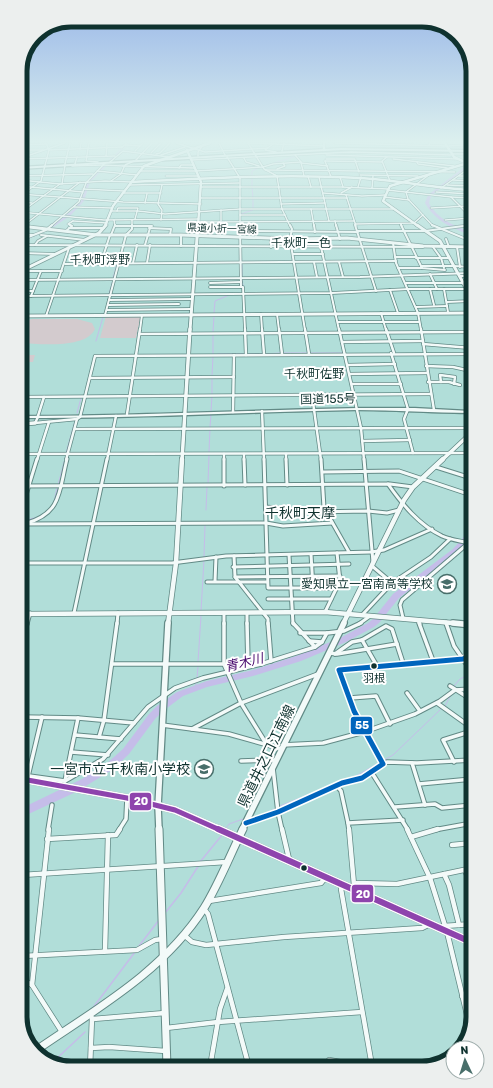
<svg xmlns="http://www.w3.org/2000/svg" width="493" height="1088" font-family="Rubik,'Noto Sans JP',sans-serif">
	<rect width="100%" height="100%" fill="#b1ded9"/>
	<!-- green -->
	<g fill="#d3cbce">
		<polygon points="106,316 141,316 136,338 100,338"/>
		<path d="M32,319H77L92,323L95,329C86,349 39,344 21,343V322Z"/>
		<polygon points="21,355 35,355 33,362 28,362 25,370 21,370"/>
	</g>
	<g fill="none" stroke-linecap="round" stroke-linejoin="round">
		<!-- stream-far1 -->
		<g stroke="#c5bde9" stroke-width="1">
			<polyline points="274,163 300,155"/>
			<polyline points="252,177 252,171 258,168"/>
			<polyline points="252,178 252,187"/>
			<polyline points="252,188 253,198"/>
			<polyline points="253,199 253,209"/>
			<polyline points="241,214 253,210"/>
			<polyline points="241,253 242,262"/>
			<polyline points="242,263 242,277"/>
			<polyline points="113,278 117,264"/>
			<polyline points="242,278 243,286"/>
			<polyline points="109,294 113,280"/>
			<polyline points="214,313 215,301 229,295"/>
			<polyline points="213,332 214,316"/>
			<polyline points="213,335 213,354"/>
			<polyline points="96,341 103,317"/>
			<polyline points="283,353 307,353"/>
			<polyline points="310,353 343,353"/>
			<polyline points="218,354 244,354"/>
			<polyline points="247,354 263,354"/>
			<polyline points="265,354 280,353"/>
			<polyline points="212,376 213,356"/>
			<polyline points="212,378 212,395"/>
			<polyline points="211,411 212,396"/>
			<polyline points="77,413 81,398"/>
			<polyline points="210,427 211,414"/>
			<polyline points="209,452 210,429"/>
			<polyline points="66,453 75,421"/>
			<polyline points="208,484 209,455"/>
			<polyline points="58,485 66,455"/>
			<polyline points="54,502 57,488"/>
			<polyline points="206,510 207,487"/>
			<polyline points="21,521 39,517"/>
			<polyline points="204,558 205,525"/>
			<polyline points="201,611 204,560"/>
			<polyline points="198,662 201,616"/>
			<polyline points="197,678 198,666"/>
			<polyline points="454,686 460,679 472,673"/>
			<polyline points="195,687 197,681"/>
			<polyline points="445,706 451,695"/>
			<polyline points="343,781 356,776 393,755 442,708"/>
			<polyline points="280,806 338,783"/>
			<polyline points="252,819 277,808"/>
			<polyline points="225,829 229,824 243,819"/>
		</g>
		<!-- stream -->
		<g stroke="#c5bde9" stroke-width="1.5">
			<polyline points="200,862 222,835"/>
			<polyline points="165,913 181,893 199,865"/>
			<polyline points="139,946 159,920"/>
			<polyline points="92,1009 135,952"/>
			<polyline points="53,1062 85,1032"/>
		</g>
		<!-- river -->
		<g fill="#c5bde9" fill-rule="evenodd">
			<polygon points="127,143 130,143 90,182 84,201 70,216 47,231 21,242 21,240 36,234 52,225 74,209 80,201 87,181"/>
			<path d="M468,164L471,165L431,196L429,203C437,219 455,226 471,232V235C453,229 434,220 425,203L428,195Z"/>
			<polygon points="470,530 472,530 472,537 457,553 399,598 379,623 374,627 346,642 301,661 253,676 207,687 183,696 163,711 155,719 129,754 112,770 76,792 22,817 22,808 82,779 105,765 123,749 149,714 157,706 177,692 207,681 253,670 296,656 340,638 368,623 373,619 393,594 453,549"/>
		</g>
		<!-- street-far5 casing -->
		<g stroke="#628a86" stroke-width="2.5">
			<g id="street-far5">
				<polyline points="89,143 86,161 98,162"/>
				<polyline points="176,143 205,152 268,148"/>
				<polyline points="219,143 225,155"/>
				<polyline points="248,143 264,169 277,176 282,209 290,226"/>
				<polyline points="248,143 324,146"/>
				<polyline points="335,143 447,146"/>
				<polyline points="448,143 470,143"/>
				<polyline points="273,144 265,150 276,152"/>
				<polyline points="20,145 47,144"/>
				<polyline points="125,145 140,146"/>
				<polyline points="429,145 430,143 446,143"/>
				<polyline points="449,146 463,145 462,143"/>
				<polyline points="121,148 127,143"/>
				<polyline points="80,149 81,143"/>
				<polyline points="20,150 43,150"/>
				<polyline points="49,150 122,147"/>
				<polyline points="466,150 470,149"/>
				<polyline points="135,151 143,143"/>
				<polyline points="282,151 284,143"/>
				<polyline points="151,153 161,143"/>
				<polyline points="156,154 160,153 170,143"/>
				<polyline points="453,154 471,154"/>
				<polyline points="161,155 185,147"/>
				<polyline points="295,155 301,162 304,176"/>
				<polyline points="326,155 457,159"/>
				<polyline points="106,156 107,143"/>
				<polyline points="198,156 198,152 203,145"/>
				<polyline points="24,157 65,143"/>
				<polyline points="227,157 240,178 240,226"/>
				<polyline points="387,157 382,161 390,181"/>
				<polyline points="244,158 246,162 259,166"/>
				<polyline points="20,159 115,156"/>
				<polyline points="326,159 355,159"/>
				<polyline points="393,159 454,166"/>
				<polyline points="136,160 152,143"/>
				<polyline points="192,160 351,152 451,155"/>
				<polyline points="355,160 359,172"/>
				<polyline points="325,161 382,162"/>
				<polyline points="325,161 331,177"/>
				<polyline points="110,162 123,151 168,157"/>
				<polyline points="417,162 418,164 447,168"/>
				<polyline points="301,163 328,166"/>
				<polyline points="65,164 70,143"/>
				<polyline points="75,164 77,157"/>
				<polyline points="103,165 123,166"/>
				<polyline points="72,166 103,165"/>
				<polyline points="123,166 194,168"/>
				<polyline points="24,167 27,158"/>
				<polyline points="263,167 273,164 301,162"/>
				<polyline points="179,168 181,165 193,165"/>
				<polyline points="277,169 285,166 283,163"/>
				<polyline points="265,170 455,172"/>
				<polyline points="97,171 137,175"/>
				<polyline points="141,171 196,171 263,167"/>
				<polyline points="430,174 406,192 408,199 433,226"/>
				<polyline points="360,175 418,176"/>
				<polyline points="21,176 93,174"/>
				<polyline points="166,176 198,176"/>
				<polyline points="308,176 311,187"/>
				<polyline points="459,176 471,176"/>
				<polyline points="20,177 23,168"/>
				<polyline points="319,177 329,221"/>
				<polyline points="340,177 343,187"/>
				<polyline points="20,180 60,184 105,181 131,182"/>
				<polyline points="453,180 471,181"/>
				<polyline points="111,181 121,174 125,165 134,161"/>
				<polyline points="62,184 65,165"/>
				<polyline points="129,185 239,183"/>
				<polyline points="447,185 471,186"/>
				<polyline points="20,186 83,192"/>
				<polyline points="201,187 341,187 388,189"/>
				<polyline points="358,187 361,177"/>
				<polyline points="372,188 373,176"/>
				<polyline points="441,188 471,167"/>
				<polyline points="83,189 124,191"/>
				<polyline points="387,190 451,197 471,217"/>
				<polyline points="436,192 471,194"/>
				<polyline points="122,193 161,193"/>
				<polyline points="323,193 362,196 385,195"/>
				<polyline points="341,193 352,187"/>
				<polyline points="20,194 123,202 201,204"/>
				<polyline points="21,195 41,181 49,150 46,143"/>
				<polyline points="346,195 356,226"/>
				<polyline points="384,197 409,200"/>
				<polyline points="451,197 471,198"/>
				<polyline points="201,198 347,198"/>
				<polyline points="20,202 32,203"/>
				<polyline points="145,203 147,194"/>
				<polyline points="281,204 325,203"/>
				<polyline points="74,207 112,208"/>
				<polyline points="431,208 467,206 471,208"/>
				<polyline points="311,209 314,226"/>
				<polyline points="221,210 221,221"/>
				<polyline points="111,211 138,211 165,214 240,209 393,209"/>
				<polyline points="117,211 118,208 138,208 135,219"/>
				<polyline points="20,212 104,220 199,219"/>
				<polyline points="21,212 60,184"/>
				<polyline points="240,215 285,215"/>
				<polyline points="114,220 115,226"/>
				<polyline points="132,220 132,226"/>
				<polyline points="161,220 162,210 158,204 162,185"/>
				<polyline points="445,220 471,218"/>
				<polyline points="73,221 107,223"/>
				<polyline points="335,221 336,226"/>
				<polyline points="199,222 354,221"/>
				<polyline points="355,224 414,223 423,215"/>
				<polyline points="401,224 402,226"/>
				<polyline points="23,226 80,182"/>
				<polyline points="51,226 79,202 86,183 105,163"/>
				<polyline points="72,226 68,224 73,221"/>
				<polyline points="464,226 471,225"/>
			</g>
		</g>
		<!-- street-far4 casing -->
		<g stroke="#628a86" stroke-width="3.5">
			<g id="street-far4">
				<polyline points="240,225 241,287 243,287 245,330"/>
				<polyline points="290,225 292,229 290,239 305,330"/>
				<polyline points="314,225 315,232"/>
				<polyline points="336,225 340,239"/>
				<polyline points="355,225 376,291"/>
				<polyline points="401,225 422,268 445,270"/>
				<polyline points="432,225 471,241"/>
				<polyline points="23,226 24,225"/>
				<polyline points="115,226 152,226"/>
				<polyline points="69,228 104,228"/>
				<polyline points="149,228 171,229 170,235"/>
				<polyline points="198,229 240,229"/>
				<polyline points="66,231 72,226 70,225"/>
				<polyline points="240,231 358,232"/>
				<polyline points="357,231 425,231 471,225"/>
				<polyline points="21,234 33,235"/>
				<polyline points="41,235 85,240"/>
				<polyline points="111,235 115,225"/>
				<polyline points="181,235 181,246"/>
				<polyline points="271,238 271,247"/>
				<polyline points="446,239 449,247"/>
				<polyline points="21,240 46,230 52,225"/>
				<polyline points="393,243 396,263 418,313 421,330"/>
				<polyline points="21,245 423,247"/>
				<polyline points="35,245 38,241 47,236"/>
				<polyline points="145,245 150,228"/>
				<polyline points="321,247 339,330"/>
				<polyline points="433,247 441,258 444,268"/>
				<polyline points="457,247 460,267"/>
				<polyline points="21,253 55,254"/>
				<polyline points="293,254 323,254"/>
				<polyline points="395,257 416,257"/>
				<polyline points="416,258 449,258"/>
				<polyline points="314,262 317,277"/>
				<polyline points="339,262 343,277"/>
				<polyline points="101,263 110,235"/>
				<polyline points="133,263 137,245"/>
				<polyline points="147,263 150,245"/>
				<polyline points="65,264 396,261"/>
				<polyline points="421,266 454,266"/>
				<polyline points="454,266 471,267"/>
				<polyline points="398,268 422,268"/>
				<polyline points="21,271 62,271"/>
				<polyline points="430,274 437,289"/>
				<polyline points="459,276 471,276"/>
				<polyline points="21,280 360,277 471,273"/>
				<polyline points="210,283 241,282"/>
				<polyline points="406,283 463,283"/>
				<polyline points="210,287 241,287"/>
				<polyline points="430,289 434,305"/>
				<polyline points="444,289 448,312"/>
				<polyline points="390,290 398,313"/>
				<polyline points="21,291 33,291"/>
				<polyline points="21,296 332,293 409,289 471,289"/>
				<polyline points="31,296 41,271"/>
				<polyline points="109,300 192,299"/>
				<polyline points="447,302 471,301"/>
				<polyline points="108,305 179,304"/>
				<polyline points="416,307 447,306"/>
				<polyline points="107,310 191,309"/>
				<polyline points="381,313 386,330"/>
				<polyline points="261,314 262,330"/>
				<polyline points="277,314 279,330"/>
				<polyline points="105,315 126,235 132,229 132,225"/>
				<polyline points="46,316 69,248"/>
				<polyline points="338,322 419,322"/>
				<polyline points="140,330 142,315"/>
			</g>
		</g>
		<!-- street-far3 casing -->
		<g stroke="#628a86" stroke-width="4">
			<g id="street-far3">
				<polyline points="245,329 246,355"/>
				<polyline points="262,329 264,354"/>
				<polyline points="279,329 282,354"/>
				<polyline points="305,329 309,354"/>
				<polyline points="339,329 361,428 364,460"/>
				<polyline points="386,329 394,353"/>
				<polyline points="421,329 434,410"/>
				<polyline points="139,334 471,332"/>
				<polyline points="342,342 423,341"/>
				<polyline points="423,344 471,348"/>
				<polyline points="391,353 408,409 404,419 413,453"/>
				<polyline points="348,365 395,364"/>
				<polyline points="426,366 453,367 471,371"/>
				<polyline points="350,374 427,373"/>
				<polyline points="90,378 234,377"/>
				<polyline points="428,382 449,382 460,385"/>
				<polyline points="441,382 440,375 455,377 454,384"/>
				<polyline points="352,384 401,384"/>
				<polyline points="312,395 321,460"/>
				<polyline points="21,397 431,394"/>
				<polyline points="262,411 264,460"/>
				<polyline points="233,412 234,355"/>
				<polyline points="127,414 140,329"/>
				<polyline points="38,416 44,397"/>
				<polyline points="38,417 35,423 77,419 80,417 95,356 471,354"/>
				<polyline points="75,429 471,428"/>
				<polyline points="362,441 410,440"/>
				<polyline points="21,454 471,453"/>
				<polyline points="224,454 224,460"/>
				<polyline points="244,454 244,460"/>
				<polyline points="286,454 286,460"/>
				<polyline points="37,460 49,422"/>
				<polyline points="66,460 77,419"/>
				<polyline points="107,460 116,416"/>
			</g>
		</g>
		<!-- street-far2 casing -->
		<g stroke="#628a86" stroke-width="5">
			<g id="street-far2">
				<polyline points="224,459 224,486"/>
				<polyline points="244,459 245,485"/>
				<polyline points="264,459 268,588 337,588"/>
				<polyline points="286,459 287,485"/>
				<polyline points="321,459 324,508 349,552"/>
				<polyline points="364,459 373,562"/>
				<polyline points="436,467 471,478"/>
				<polyline points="323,472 399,471 471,495"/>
				<path d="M388,484C402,504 419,525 442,536C451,540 462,541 472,544"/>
				<polyline points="21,486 390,484 413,487"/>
				<polyline points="266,507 310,512 368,511 387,513 399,510"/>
				<polyline points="21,511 37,459"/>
				<path d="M27,523C62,513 59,490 67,459"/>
				<polyline points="21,524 266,523 283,526 332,523"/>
				<polyline points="311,554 313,588"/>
				<polyline points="289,555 293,624"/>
				<polyline points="234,556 235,577 268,619 268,624"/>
				<polyline points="21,563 172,563 226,556 371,552 384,550 432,529"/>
				<polyline points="372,566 392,583"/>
				<polyline points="233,567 349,564"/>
				<polyline points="235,577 340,576"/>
				<polyline points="215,581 216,557"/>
				<polyline points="207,582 267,582"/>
				<polyline points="268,599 331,599"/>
				<polyline points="325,612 340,581 337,553"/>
				<polyline points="74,613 107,459"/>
				<polyline points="224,613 224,624"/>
				<polyline points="247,613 247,624"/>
				<polyline points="363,614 392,583 431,557 450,539"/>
				<polyline points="403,618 400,605 402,600 472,540"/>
				<polyline points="418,620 420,624"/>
				<polyline points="446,622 447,624"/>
				<polyline points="27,624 30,613"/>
				<polyline points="117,624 118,613"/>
				<polyline points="359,624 370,616"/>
			</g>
		</g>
		<!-- street-far1 casing -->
		<g stroke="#628a86" stroke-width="5.5">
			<g id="street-far1">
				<polyline points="224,623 224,664 241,703 267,745"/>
				<polyline points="247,623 248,664"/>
				<polyline points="268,623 271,661"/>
				<polyline points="293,623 315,647"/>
				<polyline points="419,623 433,661"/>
				<polyline points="446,623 454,646 467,665 472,679"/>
				<polyline points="300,633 327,633"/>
				<polyline points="309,641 322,642"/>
				<polyline points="22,642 27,623"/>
				<polyline points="330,653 337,654 397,644"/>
				<polyline points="335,654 352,642 362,640"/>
				<polyline points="112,664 261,664 315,647 322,642 327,633 344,631 361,623"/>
				<polyline points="377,666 362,640 386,626 392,629 403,663"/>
				<polyline points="450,686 472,700"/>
				<polyline points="407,693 420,711"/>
				<polyline points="350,698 376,696 390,724"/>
				<polyline points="437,703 472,728"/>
				<polyline points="22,717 78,718 134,723"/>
				<polyline points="162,725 192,729 241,703 318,674"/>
				<polyline points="192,729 229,734 282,749"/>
				<polyline points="75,735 121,739"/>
				<polyline points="99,737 104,720 117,623"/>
				<polyline points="283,745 323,743 364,732 415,714 440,701 455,690 472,689"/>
				<polyline points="71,752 108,755"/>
				<polyline points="241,761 277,760"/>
				<polyline points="454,762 443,740 472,731"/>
				<polyline points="412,763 425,805"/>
				<polyline points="383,764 387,762 417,763 472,760"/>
				<polyline points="273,768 278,812 282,830"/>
				<polyline points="372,773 408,830"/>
				<polyline points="22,775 65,781 103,759 148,707 175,688 203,678 261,664"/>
				<polyline points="28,776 42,717"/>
				<polyline points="65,781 78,718"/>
				<polyline points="419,784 472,779"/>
				<polyline points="337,786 341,791 348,823"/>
				<polyline points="395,807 435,804 442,808 472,805"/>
				<polyline points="246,823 278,812 342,783 362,778 383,764 354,711 339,670 463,659 472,655"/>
				<polyline points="48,830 52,805"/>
				<polyline points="119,830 126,819 127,798"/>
				<polyline points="349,830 348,823 403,820"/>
				<polyline points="434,830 472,823"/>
			</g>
		</g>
		<!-- street casing -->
		<g stroke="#628a86" stroke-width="6">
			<g id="street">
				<polyline points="282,829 289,859"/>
				<polyline points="349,829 354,885"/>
				<polyline points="407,829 430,878 447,932 470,1027"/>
				<polyline points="411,837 438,829"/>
				<polyline points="47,839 116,835 120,829"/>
				<polyline points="452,845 472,843"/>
				<polyline points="465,870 473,891"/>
				<polyline points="444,874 449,885 459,925"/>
				<polyline points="22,875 226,862"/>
				<polyline points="342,884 341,889 372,1066"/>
				<polyline points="350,888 357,883 397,884 473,868"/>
				<polyline points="209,901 321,883 326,877"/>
				<polyline points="204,909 208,914 249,1067"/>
				<polyline points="444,926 473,924"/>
				<polyline points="184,935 192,942 206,945 284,937 422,928 428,925"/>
				<polyline points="105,951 108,835"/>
				<polyline points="23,956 137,950 155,940 162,939"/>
				<polyline points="23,980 32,985 62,1032"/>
				<polyline points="32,985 49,829"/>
				<polyline points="462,996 473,995"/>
				<polyline points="93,1019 165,1013"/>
				<polyline points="166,1028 218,1022 362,1012"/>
				<polyline points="91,1048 109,1047 166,1051"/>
				<polyline points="328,1066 329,1060 340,1062"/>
				<polyline points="210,1067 220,1009 227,989"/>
				<polyline points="90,1068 92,1018"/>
			</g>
		</g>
		<!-- secondary-far5 casing -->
		<g stroke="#628a86" stroke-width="3.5">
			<g id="secondary-far5">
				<polyline points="324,143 324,150"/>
				<polyline points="187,150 201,182 198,226"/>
				<path d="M131,182C207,178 283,174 359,178C397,180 433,188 471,190"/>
				<polyline points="105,226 113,206 144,166 210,143"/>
				<polyline points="418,226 383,201 390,186 468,163"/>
			</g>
		</g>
		<!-- secondary-far4 casing -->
		<g stroke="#628a86" stroke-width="4.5">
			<g id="secondary-far4">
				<polyline points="417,225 440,241 471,297"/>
				<polyline points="21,226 97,235 181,235 295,239 347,238 423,246 471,247"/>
				<polyline points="21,271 99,233 106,225"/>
				<polyline points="21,316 471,313"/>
				<polyline points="190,330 198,225"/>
			</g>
		</g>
		<!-- secondary-far3 casing -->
		<g stroke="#628a86" stroke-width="5">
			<g id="secondary-far3">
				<polyline points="21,424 35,423"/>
				<polyline points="182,460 190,329"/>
				<polyline points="442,460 471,433"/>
			</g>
		</g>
		<!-- secondary-far2 casing -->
		<g stroke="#628a86" stroke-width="6">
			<g id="secondary-far2">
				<polyline points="22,614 325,612 464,624"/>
				<polyline points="168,624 176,563 182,459"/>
				<polyline points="343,624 404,500 413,487 443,459"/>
			</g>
		</g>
		<!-- secondary-far1 casing -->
		<g stroke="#628a86" stroke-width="8">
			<g id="secondary-far1">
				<polyline points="453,623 472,625"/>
				<polyline points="22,779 127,798 175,810 220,830"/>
				<polyline points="159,830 158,806 168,623"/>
				<polyline points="242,830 344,623"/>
			</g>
		</g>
		<!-- secondary casing -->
		<g stroke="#628a86" stroke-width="9">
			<g id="secondary">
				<polyline points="159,829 167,1067"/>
				<polyline points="218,829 473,943"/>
				<path d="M35,1051C96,1009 163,972 204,908C219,884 230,855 243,829"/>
			</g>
		</g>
		<!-- primary casing -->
		<g stroke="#628a86" stroke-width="3.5">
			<polyline id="primary" points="445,143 454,157 471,165"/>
		</g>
		<!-- highway casing -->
		<g stroke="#628a86" stroke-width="2.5">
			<g id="highway">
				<polygon points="341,148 470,150 471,152 341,150 20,169 20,167"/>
				<path d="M358,408H415L471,411V413C433,413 395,410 356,410C245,412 133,419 21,418V416C134,416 246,410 358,408Z"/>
			</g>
		</g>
		<!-- street-far5 -->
		<use href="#street-far5" stroke="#f3faf9" stroke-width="1.5"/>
		<!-- street-far4 -->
		<use href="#street-far4" stroke="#f3faf9" stroke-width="2"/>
		<!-- street-far3 -->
		<use href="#street-far3" stroke="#f3faf9" stroke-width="2.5"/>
		<!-- street-far2 -->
		<use href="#street-far2" stroke="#f3faf9" stroke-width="3"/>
		<!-- street-far1 -->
		<use href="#street-far1" stroke="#f3faf9" stroke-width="3.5"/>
		<!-- street -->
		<use href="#street" stroke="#f3faf9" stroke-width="4.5"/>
		<!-- secondary-far5 -->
		<use href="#secondary-far5" stroke="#f3faf9" stroke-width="2.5"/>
		<!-- secondary-far4 -->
		<use href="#secondary-far4" stroke="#f3faf9" stroke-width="3"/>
		<!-- secondary-far3 -->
		<use href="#secondary-far3" stroke="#f3faf9" stroke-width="3.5"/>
		<!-- secondary-far2 -->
		<use href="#secondary-far2" stroke="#f3faf9" stroke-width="4.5"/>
		<!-- secondary-far1 -->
		<use href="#secondary-far1" stroke="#f3faf9" stroke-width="5.5"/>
		<!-- secondary -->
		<use href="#secondary" stroke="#f3faf9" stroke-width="7"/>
		<!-- primary -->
		<use href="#primary" stroke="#f3faf9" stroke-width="2.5"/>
		<!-- highway -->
		<use href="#highway" fill="#f3faf9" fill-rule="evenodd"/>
		<!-- bus-1-far1 casing -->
		<g stroke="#fff" stroke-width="8">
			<polyline id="bus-1-far1" points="22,779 127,798 175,810 220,830"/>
		</g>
		<!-- bus-1 casing -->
		<g stroke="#fff" stroke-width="9">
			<polyline id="bus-1" points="218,829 473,943"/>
		</g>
		<!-- bus-2 casing -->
		<g stroke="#fff" stroke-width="8">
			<polyline id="bus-2" points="246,823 278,812 342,783 362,778 383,764 354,711 339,670 463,659 472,655"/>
		</g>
		<!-- bus-1-far1 -->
		<use href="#bus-1-far1" stroke="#8e44ad" stroke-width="5"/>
		<!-- bus-1 -->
		<use href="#bus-1" stroke="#8e44ad" stroke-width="6"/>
		<!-- bus-2 -->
		<use href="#bus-2" stroke="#0065bd" stroke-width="5"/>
	</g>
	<!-- sky -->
	<linearGradient id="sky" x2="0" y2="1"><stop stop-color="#9ab8e8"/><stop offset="0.48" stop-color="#dcf0ee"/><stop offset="1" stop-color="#dcf0ee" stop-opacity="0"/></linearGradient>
	<rect width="493" height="295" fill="url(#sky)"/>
	<!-- icons -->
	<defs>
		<g id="school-ring" transform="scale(1)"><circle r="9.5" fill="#fff" stroke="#486e6a" stroke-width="1.5"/><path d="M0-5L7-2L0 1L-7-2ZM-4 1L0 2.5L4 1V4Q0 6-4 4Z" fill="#486e6a"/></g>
	</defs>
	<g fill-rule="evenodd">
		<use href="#school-ring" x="447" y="584"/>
		<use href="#school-ring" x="204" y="769"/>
	</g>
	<!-- markers -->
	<g fill="#0f322f" stroke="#fff" stroke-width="1.5">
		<circle cx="374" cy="666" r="3.5"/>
		<circle cx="304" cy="868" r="3.5"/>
	</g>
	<g text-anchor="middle" stroke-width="4" stroke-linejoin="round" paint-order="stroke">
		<!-- far-street labels -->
		<g font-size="10" fill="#0f322f" stroke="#fff">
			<text transform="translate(222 228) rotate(2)" y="4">県道小折一宮線</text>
		</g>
		<!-- bus labels -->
		<g font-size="11" fill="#0f322f" stroke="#fff">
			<text x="374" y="682">羽根</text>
		</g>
		<!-- far-quarter labels -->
		<g font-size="12" fill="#0f322f" stroke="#fff">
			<text x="301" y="247">千秋町一色</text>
			<text x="100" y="264">千秋町浮野</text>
			<text x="314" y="378">千秋町佐野</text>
		</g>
		<!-- street labels -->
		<g font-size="12" fill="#0f322f" stroke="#fff">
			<text transform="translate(328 399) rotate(-1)" y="4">国道155号</text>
		</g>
		<!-- poi labels -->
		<g font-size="12" fill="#0f322f" stroke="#fff" text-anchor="end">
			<text x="433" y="588">愛知県立一宮南高等学校</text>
		</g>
		<!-- water labels -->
		<g font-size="13" font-style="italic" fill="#430369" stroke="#fff">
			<text transform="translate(244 662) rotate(-14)" y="5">青木川</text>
		</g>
		<!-- quarter labels -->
		<g font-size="14" fill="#0f322f" stroke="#fff">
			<text x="300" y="518">千秋町天摩</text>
		</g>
		<!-- near-street labels -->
		<g font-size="14" fill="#0f322f" stroke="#fff">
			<text transform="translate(266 756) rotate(-64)" y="5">県道井之口江南線</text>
		</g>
		<!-- near-poi labels -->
		<g font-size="14" fill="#0f322f" stroke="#fff" text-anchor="end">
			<text x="190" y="774">一宮市立千秋南小学校</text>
		</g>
	</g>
	<!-- crop -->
	<path d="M0 0H493V1088H0ZM71 27H422A44 44 0 0 1 466 71V1017A44 44 0 0 1 422 1061H71A44 44 0 0 1 27 1017V71A44 44 0 0 1 71 27Z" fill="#ecefee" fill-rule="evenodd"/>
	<path fill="none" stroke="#0f322f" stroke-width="5" d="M71 27H422A44 44 0 0 1 466 71V1017A44 44 0 0 1 422 1061H71A44 44 0 0 1 27 1017V71A44 44 0 0 1 71 27Z"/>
	<g stroke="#fff" stroke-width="1.5">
		<rect x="350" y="716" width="23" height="19" rx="4" fill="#0065bd"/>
		<rect x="129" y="792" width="23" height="19" rx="4" fill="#8e44ad"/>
		<rect x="351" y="884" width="23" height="19" rx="4" fill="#8e44ad"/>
	</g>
	<g font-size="11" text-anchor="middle" font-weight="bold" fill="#fff">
		<text x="362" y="729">55</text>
		<text x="141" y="805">20</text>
		<text x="363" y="898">20</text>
	</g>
	<!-- north arrow -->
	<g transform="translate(465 1060) rotate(356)"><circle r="19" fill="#ffffff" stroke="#9fadac"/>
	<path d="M0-3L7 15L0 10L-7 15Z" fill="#486e6a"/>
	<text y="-6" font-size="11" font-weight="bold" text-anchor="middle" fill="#0f322f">N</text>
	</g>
</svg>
